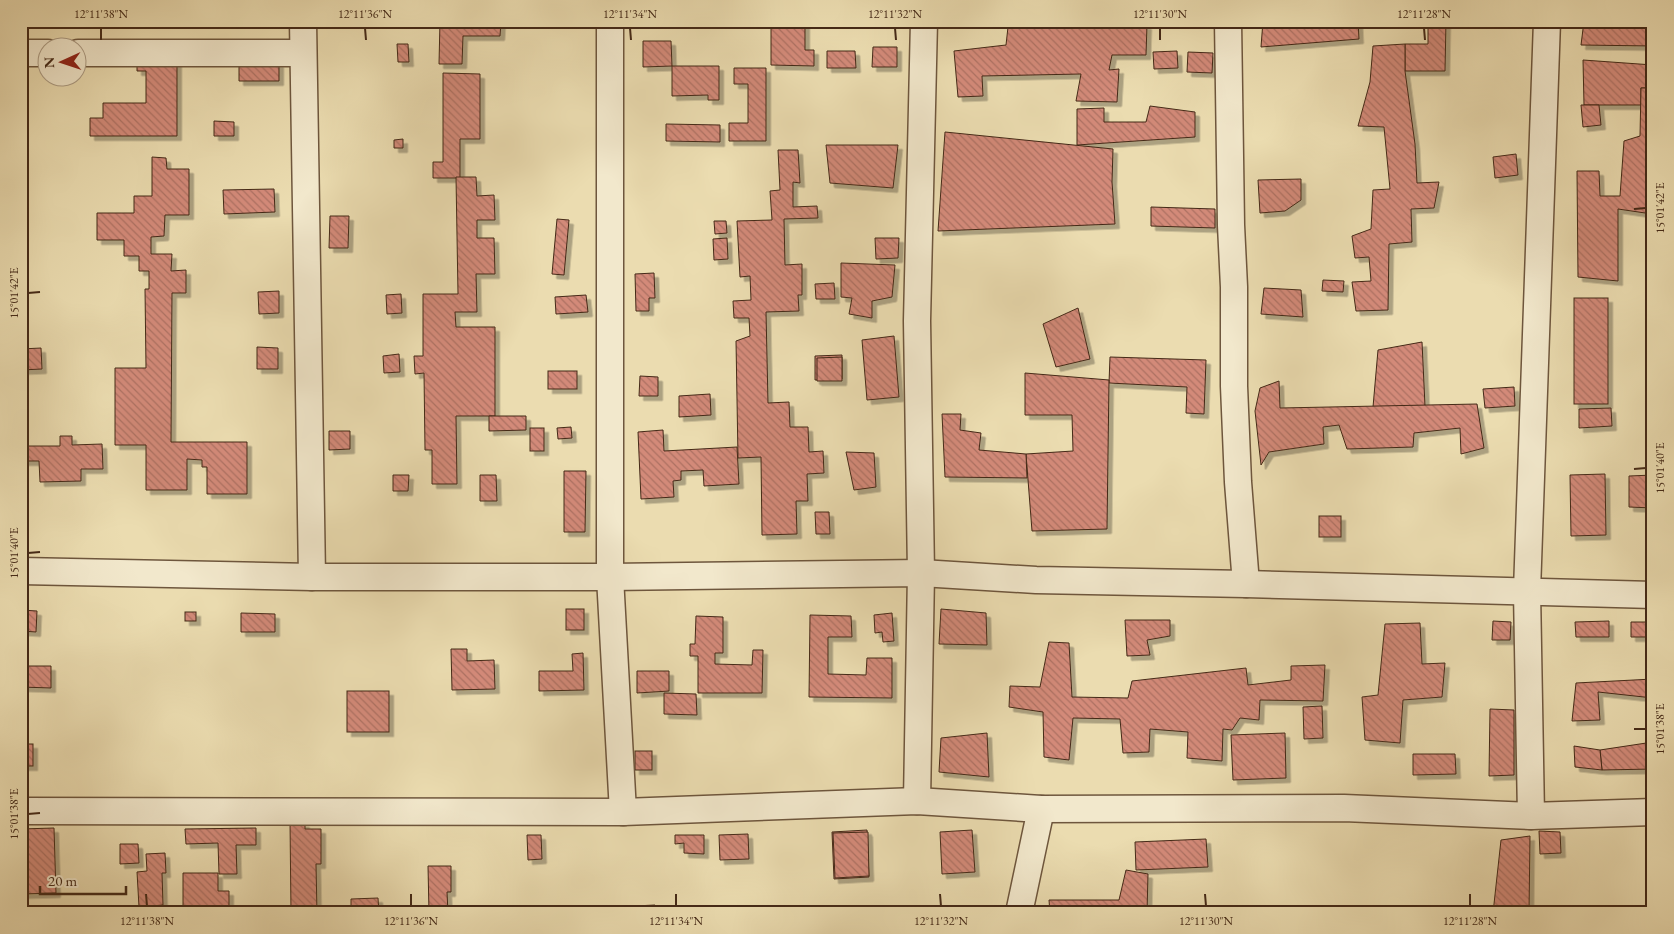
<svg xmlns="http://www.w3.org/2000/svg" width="1674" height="934" font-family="'EB Garamond',serif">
	<defs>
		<pattern id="building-back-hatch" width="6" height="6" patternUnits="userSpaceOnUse" patternTransform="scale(1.25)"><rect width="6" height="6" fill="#d38a79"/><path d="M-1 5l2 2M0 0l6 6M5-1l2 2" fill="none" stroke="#ad7162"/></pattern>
		<filter id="shadow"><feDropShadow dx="4.5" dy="4.5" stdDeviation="0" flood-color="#0004"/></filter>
	</defs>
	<rect width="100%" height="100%" fill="#ebdcb0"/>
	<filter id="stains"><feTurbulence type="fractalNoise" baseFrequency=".004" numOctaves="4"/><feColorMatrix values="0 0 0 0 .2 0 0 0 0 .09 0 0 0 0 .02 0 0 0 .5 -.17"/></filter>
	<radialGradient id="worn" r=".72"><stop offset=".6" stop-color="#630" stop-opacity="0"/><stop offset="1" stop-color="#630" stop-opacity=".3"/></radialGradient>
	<!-- building -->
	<g fill="url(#building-back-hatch)" stroke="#442917" filter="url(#shadow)">
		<polygon points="440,21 501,21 500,36 463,36 462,64 439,64"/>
		<polygon points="771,21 805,21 805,50 814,50 814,66 771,65"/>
		<polygon points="1039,21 1113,21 1113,24 1147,25 1146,55 1112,55 1109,70 1119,69 1117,102 1076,101 1081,74 982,76 983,96 958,97 954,51 1006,45 1008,27 1039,23"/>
		<polygon points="1263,21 1358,21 1359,39 1261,47"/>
		<polygon points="1428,21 1446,21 1445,71 1405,71 1405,44 1428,44"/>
		<polygon points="1584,21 1653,21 1653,46 1581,45"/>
		<polygon points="643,41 671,41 672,66 643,67"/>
		<polygon points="397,44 408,44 409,62 398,62"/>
		<polygon points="1405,44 1405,71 1415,144 1417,183 1439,182 1434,208 1411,209 1412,242 1389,244 1388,310 1356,311 1352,282 1371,281 1369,257 1355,258 1352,236 1371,229 1373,190 1390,189 1384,127 1358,126 1370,82 1373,46"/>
		<polygon points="873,47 897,47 897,67 872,67"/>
		<polygon points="827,51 855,51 856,68 827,68"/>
		<polygon points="1177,51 1178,68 1154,69 1153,52"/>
		<polygon points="1188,52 1213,53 1212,73 1187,72"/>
		<polygon points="137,58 177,58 177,136 90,136 90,118 103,118 103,103 146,103 146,71 137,71"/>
		<polygon points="1583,60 1653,65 1653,88 1641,88 1641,105 1584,105"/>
		<polygon points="239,62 279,63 279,81 239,81"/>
		<polygon points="672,66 719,66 719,100 708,100 708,95 672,96"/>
		<polygon points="734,68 766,68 766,141 729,141 729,123 748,123 748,84 734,84"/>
		<polygon points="443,73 480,74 480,139 460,139 460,178 433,178 433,162 443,162"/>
		<polygon points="1641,88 1653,88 1652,214 1618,209 1618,281 1578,277 1577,171 1599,171 1600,196 1620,196 1624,141 1640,136"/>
		<polygon points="1581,105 1599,105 1601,125 1583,127"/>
		<polygon points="1150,106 1195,112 1195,137 1077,145 1077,109 1104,108 1104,122 1146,122"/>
		<polygon points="214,121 234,122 234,136 214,136"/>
		<polygon points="666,124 720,125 720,142 666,141"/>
		<polygon points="945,132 1113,149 1112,182 1115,224 938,231"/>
		<polygon points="403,139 403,148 394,148 394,140"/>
		<polygon points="826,145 898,145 893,188 830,183"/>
		<polygon points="778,150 798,150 800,183 793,182 793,207 817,206 818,218 784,219 785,265 802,264 802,295 798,295 799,311 766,312 768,403 789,402 790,427 808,427 809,452 823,451 824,473 807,474 808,501 796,501 797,534 762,535 761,457 738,458 736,341 750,336 749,318 734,318 733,301 751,300 750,276 740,277 737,221 772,220 770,191 780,190"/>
		<polygon points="1516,154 1518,175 1495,178 1493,157"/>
		<polygon points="152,157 166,158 167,169 189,169 189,215 165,215 164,236 151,237 151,254 172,254 171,271 186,270 186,293 172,293 171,442 247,442 247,494 207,494 207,467 202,467 202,460 187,459 187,490 146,490 146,445 115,445 115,368 146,368 145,289 149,289 149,271 139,271 139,256 124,256 124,240 97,240 97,213 134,213 134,196 152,196"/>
		<polygon points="456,177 476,177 477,196 494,195 495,220 477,220 477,238 494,238 495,274 476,274 477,312 455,312 456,327 495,327 495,416 456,416 457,484 432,484 432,450 425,450 424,373 415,374 414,356 423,356 423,294 458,294"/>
		<polygon points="1301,179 1301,200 1285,211 1260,213 1258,180"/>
		<polygon points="274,189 275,212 224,214 223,190"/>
		<polygon points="1151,207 1215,209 1215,228 1151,226"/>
		<polygon points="330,216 349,216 348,248 329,248"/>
		<polygon points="557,219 569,220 564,275 552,274"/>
		<polygon points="714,221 726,221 727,233 715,234"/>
		<polygon points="727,238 728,259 714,260 713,239"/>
		<polygon points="875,238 899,238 898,258 876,259"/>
		<polygon points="841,263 895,265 892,297 872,301 872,318 849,314 852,298 841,297"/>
		<polygon points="654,273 655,298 649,298 649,311 636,311 635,274"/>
		<polygon points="1323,280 1344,281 1343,292 1322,291"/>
		<polygon points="834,283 835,299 816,299 815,284"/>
		<polygon points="1264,288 1301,290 1303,317 1261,314"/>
		<polygon points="279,291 279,313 259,314 258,292"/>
		<polygon points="401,294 402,313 387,314 386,295"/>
		<polygon points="586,295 588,312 556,314 555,297"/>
		<rect x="1574" y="298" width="34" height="106"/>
		<polygon points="1078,308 1090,359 1056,367 1043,324"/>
		<polygon points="894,336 899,397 867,400 862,340"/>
		<polygon points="1422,342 1425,406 1373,407 1378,350"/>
		<polygon points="257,347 278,348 278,369 257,369"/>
		<polygon points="41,348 42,369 21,370 21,349"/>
		<polygon points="399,354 400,372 384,373 383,356"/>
		<polygon points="842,355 842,379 815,380 815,356"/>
		<polygon points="842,357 842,381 817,381 817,358"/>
		<polygon points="1110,357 1206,360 1204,414 1186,413 1187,387 1109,383"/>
		<rect x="548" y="371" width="29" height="18"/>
		<polygon points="1025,373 1109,380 1107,529 1032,531 1026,454 1073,451 1072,415 1025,415"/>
		<polygon points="640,376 658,377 658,396 639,396"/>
		<polygon points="1279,381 1280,408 1477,404 1484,448 1461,454 1460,428 1414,433 1413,447 1347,449 1339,425 1323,427 1324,444 1269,452 1261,465 1255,411 1260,388"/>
		<polygon points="1514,387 1515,406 1485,408 1483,389"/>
		<polygon points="710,394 711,415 679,417 679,396"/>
		<polygon points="1611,408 1612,426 1579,428 1579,409"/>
		<polygon points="942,414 961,414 960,430 981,433 979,450 1026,454 1027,478 945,477"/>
		<polygon points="489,416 526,416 526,430 489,431"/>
		<polygon points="571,427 572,438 558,439 557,428"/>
		<rect x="530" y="428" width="14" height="23"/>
		<polygon points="663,430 664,451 737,447 739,484 704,486 703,470 681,471 681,480 673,481 674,497 641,499 638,432"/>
		<polygon points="329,431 350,431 350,449 329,450"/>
		<polygon points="60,436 72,436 72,445 102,444 103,469 81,469 81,481 40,482 39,461 21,461 21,446 60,446"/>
		<polygon points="846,452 874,453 876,487 854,490"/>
		<polygon points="564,471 586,471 585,532 564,532"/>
		<polygon points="1605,474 1606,535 1571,536 1570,475"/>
		<polygon points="393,475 409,475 408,491 393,491"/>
		<polygon points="480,475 496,475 497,501 480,501"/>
		<polygon points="1653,475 1653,508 1629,507 1629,476"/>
		<polygon points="815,512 829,512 830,534 816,534"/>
		<rect x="1319" y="516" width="22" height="21"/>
		<rect x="566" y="609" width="18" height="21"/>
		<polygon points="941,609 986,613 987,645 939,644"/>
		<polygon points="21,610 37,611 36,632 21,631"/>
		<rect x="185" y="612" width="11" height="9"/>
		<polygon points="241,613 275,614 275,632 241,632"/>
		<polygon points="892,613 894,641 883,642 882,632 875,633 874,615"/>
		<polygon points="810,615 851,616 852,637 828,637 828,674 866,675 867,658 892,658 892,698 809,697"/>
		<polygon points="696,616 723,617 723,653 715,653 715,664 752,665 753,650 763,650 762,693 698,693 698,656 690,656 690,644 695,644"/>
		<polygon points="1125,620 1170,620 1170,636 1147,640 1150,655 1127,656"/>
		<polygon points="1493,621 1511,622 1510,640 1492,640"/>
		<polygon points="1609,621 1609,637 1576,637 1575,622"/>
		<polygon points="1631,622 1649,622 1648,637 1631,637"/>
		<polygon points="1420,623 1422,664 1445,663 1442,697 1403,700 1400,743 1365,740 1362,697 1378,695 1385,624"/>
		<polygon points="1049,642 1069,643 1072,697 1128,698 1132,681 1246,668 1248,685 1291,680 1291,666 1325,665 1323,701 1260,700 1259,720 1240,718 1232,730 1223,729 1222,761 1187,758 1188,732 1150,729 1149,752 1123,753 1120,719 1073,718 1069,760 1044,757 1043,712 1009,707 1010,686 1040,687"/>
		<polygon points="451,649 467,649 467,661 494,660 495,689 452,690"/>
		<polygon points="583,653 584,690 539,691 539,671 573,671 572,654"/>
		<polygon points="21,666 51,666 51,688 21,687"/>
		<polygon points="637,671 669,671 669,691 637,693"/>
		<polygon points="1653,679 1653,698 1598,692 1600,720 1572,721 1576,683"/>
		<rect x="347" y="691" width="42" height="41"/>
		<polygon points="664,693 696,694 697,715 664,714"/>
		<polygon points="1322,706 1323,738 1304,739 1303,707"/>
		<polygon points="1490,709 1514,710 1514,775 1489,776"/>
		<polygon points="987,733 989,777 939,772 941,738"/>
		<polygon points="1285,733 1286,778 1233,780 1231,735"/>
		<polygon points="1653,742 1653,769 1602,770 1600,750"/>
		<rect x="21" y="744" width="12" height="22"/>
		<polygon points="1574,746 1600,750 1602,770 1575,767"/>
		<rect x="635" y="751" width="17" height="19"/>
		<polygon points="1413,754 1455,754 1456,774 1413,775"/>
		<polygon points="290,822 305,823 305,829 321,829 321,864 316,864 317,913 291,913"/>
		<polygon points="54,828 56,893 21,894 21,829"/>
		<polygon points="256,828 256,845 236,845 237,874 219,874 218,843 186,844 185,829"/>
		<polygon points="867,830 869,877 834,879 832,832"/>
		<polygon points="972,830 975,872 942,874 940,832"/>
		<polygon points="1539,831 1560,832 1561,853 1540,854"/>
		<polygon points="868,832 869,876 835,878 833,833"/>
		<polygon points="748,834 749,859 720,860 719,835"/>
		<polygon points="527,835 541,835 542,859 528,860"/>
		<polygon points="675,835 704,835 704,854 684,853 684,843 675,844"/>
		<polygon points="1530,836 1529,913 1493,913 1501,840"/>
		<polygon points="1206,839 1208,867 1136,870 1135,842"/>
		<polygon points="120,844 138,844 139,863 120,864"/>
		<polygon points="165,853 166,873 162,873 163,905 139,907 137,872 147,871 146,854"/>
		<polygon points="428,866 451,866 451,892 447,892 448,913 429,913"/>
		<polygon points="1126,870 1148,874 1147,913 1050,913 1049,900 1119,900"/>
		<polygon points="183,873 218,873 218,891 229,891 229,911 218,911 218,913 188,913 201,912 201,906 183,906"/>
		<polygon points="378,898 379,913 351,913 351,899"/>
		<polygon points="655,905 655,913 635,913 635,906"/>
	</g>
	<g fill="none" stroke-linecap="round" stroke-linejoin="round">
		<!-- minor casing -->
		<g stroke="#6e563d" stroke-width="29">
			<g id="minor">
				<polyline points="303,21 312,577"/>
				<polyline points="610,21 610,577 623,812"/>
				<polyline points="1228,21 1231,225 1234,287 1234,386 1238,482 1246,584"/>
				<polyline points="21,53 48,53"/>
				<polyline points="78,53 303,53"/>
				<polyline points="21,571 312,577 610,577 921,573 1036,580 1246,584 1653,595"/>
				<polyline points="917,801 921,573 917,321 924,21"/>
				<polyline points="21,811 623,812 917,801 1041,809 1344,808 1531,816 1653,812"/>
				<polyline points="1531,816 1527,591 1547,21"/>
				<polyline points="1019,913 1041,809"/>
			</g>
		</g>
		<!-- minor -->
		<use href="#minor" stroke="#f2e8cc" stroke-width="26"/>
	</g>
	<!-- ticks -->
	<path fill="none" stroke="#442917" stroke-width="2" d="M101,28V40M365,28L366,40M630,28L631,40M895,28L896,40M1160,28V40M1424,28L1425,40M1634,209L1646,208M28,293L40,292M1634,469L1646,468M28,553L40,552M1634,729H1646M28,814L40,813M146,894L147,906M411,894V906M676,894V906M940,894L941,906M1205,894L1206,906M1470,894V906"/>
	<!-- margin -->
	<rect width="1674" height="934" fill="none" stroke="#ebdcb0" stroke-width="55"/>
	<!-- north arrow -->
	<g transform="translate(62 62) rotate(267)"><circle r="24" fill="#f2e8cc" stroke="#ac9c84"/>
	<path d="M0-4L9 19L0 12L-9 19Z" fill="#8f2418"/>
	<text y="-8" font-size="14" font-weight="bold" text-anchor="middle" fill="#442917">N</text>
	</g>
	<!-- scale -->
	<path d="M40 886v8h86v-8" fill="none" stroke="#442917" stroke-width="2.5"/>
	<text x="48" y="886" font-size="15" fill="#442917" stroke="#f2e8cc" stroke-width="4" paint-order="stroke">20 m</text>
	<rect x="28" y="28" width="1618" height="878" fill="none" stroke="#442917" stroke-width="2"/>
	<g font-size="12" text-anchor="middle" fill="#442917">
		<text x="101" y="18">12°11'38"N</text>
		<text x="365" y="18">12°11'36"N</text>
		<text x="630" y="18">12°11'34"N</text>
		<text x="895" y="18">12°11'32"N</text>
		<text x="1160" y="18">12°11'30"N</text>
		<text x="1424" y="18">12°11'28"N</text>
		<text transform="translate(1660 208) rotate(-90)" y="4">15°01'42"E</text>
		<text transform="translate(14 293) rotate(-90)" y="4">15°01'42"E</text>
		<text transform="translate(1660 468) rotate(-90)" y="4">15°01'40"E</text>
		<text transform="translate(14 553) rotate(-90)" y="4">15°01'40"E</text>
		<text transform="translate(1660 729) rotate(-90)" y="4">15°01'38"E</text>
		<text transform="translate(14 814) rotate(-90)" y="4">15°01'38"E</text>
		<text x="147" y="925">12°11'38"N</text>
		<text x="411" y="925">12°11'36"N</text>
		<text x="676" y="925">12°11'34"N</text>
		<text x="941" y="925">12°11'32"N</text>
		<text x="1206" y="925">12°11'30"N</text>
		<text x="1470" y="925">12°11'28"N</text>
	</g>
	<rect width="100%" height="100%" filter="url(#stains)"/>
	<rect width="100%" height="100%" fill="url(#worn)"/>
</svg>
